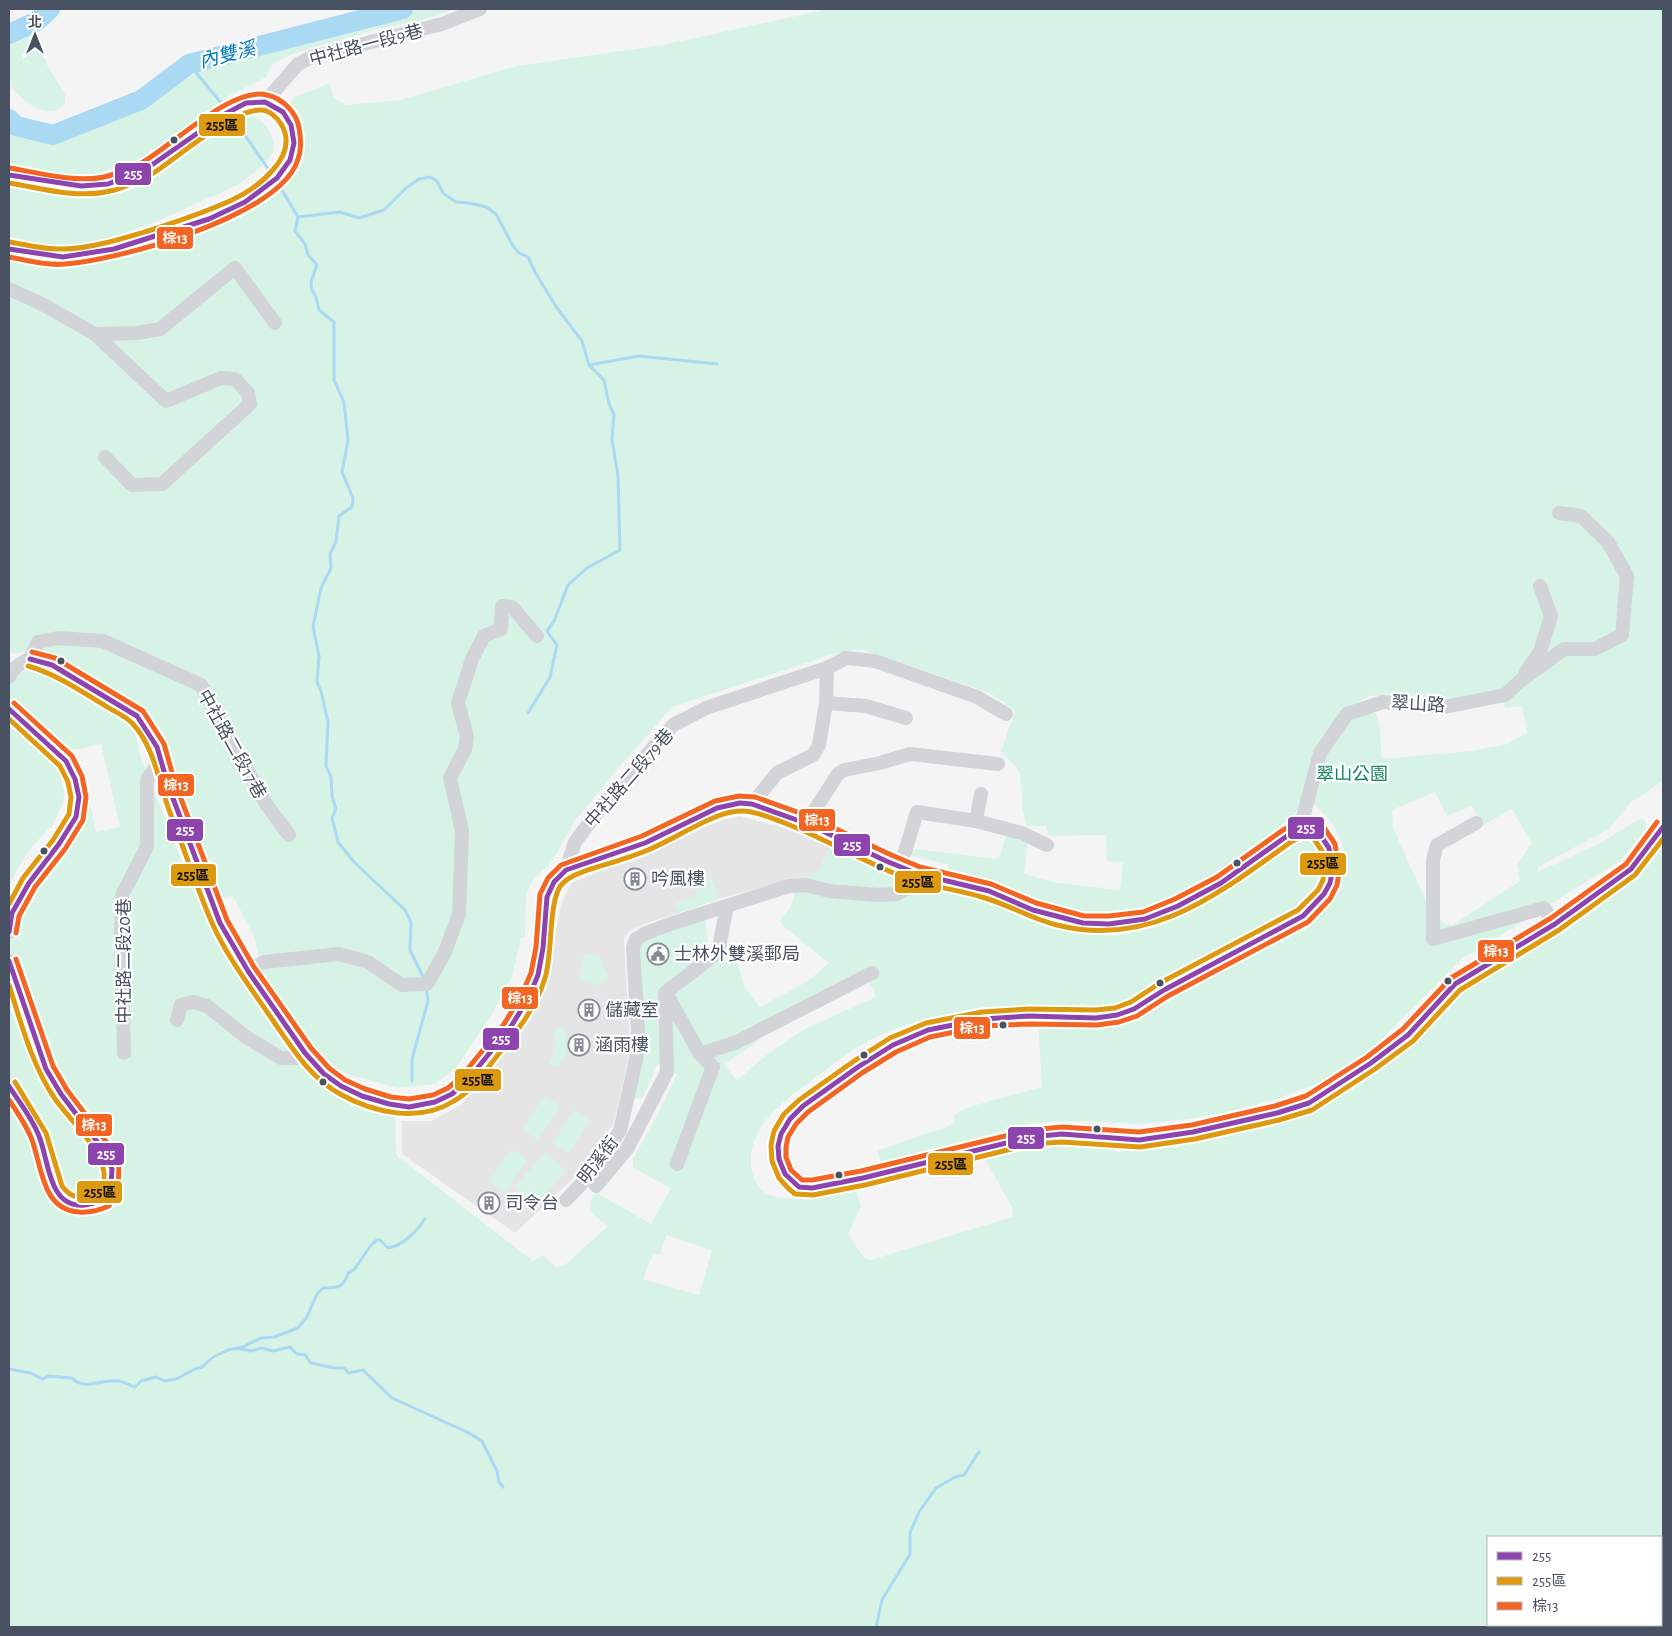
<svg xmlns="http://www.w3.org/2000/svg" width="1672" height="1636" font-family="'Alegreya Sans','Noto Sans TC',sans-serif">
	<rect width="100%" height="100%" fill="#f4f4f4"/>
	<!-- education -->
	<polygon fill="#e5e5e6" points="739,816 784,828 831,845 818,872 722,898 641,925 631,930 624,938 630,1052 614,1123 578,1174 515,1233 402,1154 402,1121 431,1121 461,1105 527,1019 544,987 561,906 571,883 714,823"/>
	<!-- green -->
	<g fill="#d7f3e6" fill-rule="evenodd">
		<polygon points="411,9 456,9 418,21 370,31 293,54 271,65 267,77 229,96 160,147 135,161 95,174 61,174 32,171 9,165 9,124 31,135 47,139 68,135 150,102 216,60"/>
		<path d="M829,9H1663V781L1631,802L1609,829L1538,867V872L1602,842L1639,819L1644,820L1646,824V829L1620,861L1462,959L1371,1050L1325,1080L1280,1098L1227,1112L1187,1119L1140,1124L1085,1121L1033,1123L881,1162L877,1151L927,1133L946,1128L953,1122L955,1114L969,1107L1042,1087L1038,1022L1092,1023L1127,1017L1187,984L1318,915L1328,904L1335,893L1347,866L1342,843L1332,823L1311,800L1324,755L1340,731L1351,719L1361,714L1375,713C1382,723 1380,747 1382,759L1471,751L1508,744L1527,733L1522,706L1505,708L1501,692L1454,701L1418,696L1389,694L1369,696L1347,708L1321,741L1315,754L1305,801L1302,807L1241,858L1200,887L1150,909L1093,916L1065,914L1035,908L992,889L948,879L949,865L910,855L907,853L909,850L915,849L996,859L1000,857L1006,835L1009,834L1028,841L1024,874L1058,883L1120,890L1123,863L1107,861L1106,835L1049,836L1046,826H1027L1023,812L1020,772L1001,751L1015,711L990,693L861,649L830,655L672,707L620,766L574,822L551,863L535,877L526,893L525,937L521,938L512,977L490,1017L455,1069L435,1084L397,1088L334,1070L282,1007L263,975L254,936L233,896L217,900L188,817L167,766L157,732L147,718L114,692L71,667L24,652L9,654V255C40,260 72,264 104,257C134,251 163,241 191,230C211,223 233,216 252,206C266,197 293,173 300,157C301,154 301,149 301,146C303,126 301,119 289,104L295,97L330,83L333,98L347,105L400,100L517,66L663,45ZM1435,792L1447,816L1472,806L1483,825L1512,809L1532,843L1517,864L1520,881L1453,925L1445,924L1428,905L1393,828L1392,810Z"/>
		<path d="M30,30L34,33L47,65L65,94V104C45,123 22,99 9,85V39Z"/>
		<path d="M236,114C239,114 244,113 247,114C262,117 277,135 273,151C270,160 255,173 247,178C233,189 215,195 199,202C143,229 72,259 9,241V179L103,189Z"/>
		<path d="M34,667L59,677L87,697L122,716L135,730L139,752L190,883L215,931L238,967L308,1061L395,1109L396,1155L533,1261L543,1255L556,1267L565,1265L608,1226C596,1216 585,1214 593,1195L597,1193L651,1224L671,1188L635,1169L633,1166V1159L658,1114L677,1074L658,1063L643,1097L638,1099L634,1097L638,974L640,945L643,939L702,920L706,921L708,946L732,947L745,988L760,1007L808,981L829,963L783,926L780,920L791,906L798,877L818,872L831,845L880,871L911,875L1015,906L1135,925L1299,834C1305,833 1309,832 1314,836C1324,844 1328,866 1323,877C1318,892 1303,903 1291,912C1252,933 1213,954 1174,975C1158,984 1134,1000 1117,1004C1084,1012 1044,1006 1011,1007C963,1008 903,1020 861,1045C841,1057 822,1073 803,1087C778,1105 748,1130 751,1165C753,1181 759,1193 777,1197C802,1202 831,1192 855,1187L861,1206L848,1234L864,1258L871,1260L1012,1217L1013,1209L985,1159L1012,1147L1066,1140L1120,1152L1216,1133L1312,1107L1354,1083L1413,1040L1460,989L1597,903L1645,859L1663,835V1627H9V1097L33,1138L43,1171L47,1189L53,1198L77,1211H91L104,1208L114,1201L119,1184L118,1170L54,1073L12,963L10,941L15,913L84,802L89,800L96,832L120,827L101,744C90,746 78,751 67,749C57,747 18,716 12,708C4,695 9,674 23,668C26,667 31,667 34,667ZM868,980L876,997L805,1029L768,1054L737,1080L724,1065L767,1034ZM666,1235L712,1250L699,1295L643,1279L653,1254L660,1255ZM1488,1537H1661V1625H1488Z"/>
		<path d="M9,724C31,739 62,763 64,791C65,800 59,813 55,820C49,830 39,838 32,847C23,858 15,874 9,887Z"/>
		<polygon points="710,876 719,899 678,913 674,904 697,895 692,883"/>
		<polygon points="584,954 599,955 609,979 596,985 579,981"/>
		<path d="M9,1007C31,1052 53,1097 82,1139C90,1152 102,1164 102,1180C102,1198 81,1197 69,1193L65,1187L60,1168L50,1155L18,1089L9,1076Z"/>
		<path d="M561,1027L567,1034L566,1054L557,1067L549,1063C557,1050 557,1046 553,1031Z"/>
		<polygon points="544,1096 560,1106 538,1140 522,1129"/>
		<polygon points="574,1110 590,1120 569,1153 553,1143"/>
		<polygon points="511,1149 527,1159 505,1192 489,1182"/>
		<polygon points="546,1152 566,1171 535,1205 514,1187"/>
	</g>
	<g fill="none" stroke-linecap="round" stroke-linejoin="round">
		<!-- stream -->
		<g stroke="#aad9f3" stroke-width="3">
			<polyline points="189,64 227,110"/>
			<polyline points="230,114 274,177"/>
			<polyline points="277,182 298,217 295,231 305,244 308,255 317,265 311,282 312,290 316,297 319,310 334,322 334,380 344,402 348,440 342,472 353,498 352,507 339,516 336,542 330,554 331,568 321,588 313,627 319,656 317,682 321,691 328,722 326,766 331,777 332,796 336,809 332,818 338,842 354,862 405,910 411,922 410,950 424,979"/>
			<polyline points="298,217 340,212 359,218 384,210 406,188 419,179 430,177 437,181 443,193 456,202 470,203 486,207 496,214 513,246 519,253 528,257 535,272 557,308 582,341 589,365 604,380 609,404 614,414 612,439 618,476 620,550 587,568 568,585 554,621 547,631 557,645 550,677 528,713"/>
			<polyline points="589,365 639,356 717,364"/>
			<polyline points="412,1081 412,1059 428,1001 426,988"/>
			<polyline points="240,1349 251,1351 262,1348 273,1351 290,1347 297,1354 305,1355 311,1363 334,1368 344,1368 349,1373 363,1370 392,1398 467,1432 482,1441 497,1471 499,1482 503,1487"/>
			<path d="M9,1369L31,1373L42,1379L48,1376L72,1378C85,1392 102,1378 119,1381C124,1382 129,1385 135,1387L141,1381L156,1377L165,1381L176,1379L195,1369L202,1367L213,1357L228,1350L243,1347L261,1338L274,1337L298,1328L307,1317L317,1294L323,1288C339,1288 343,1288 349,1272L354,1270L371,1245L377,1240H380L388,1248C403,1246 417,1231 425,1219"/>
			<polyline points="876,1627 882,1600 910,1554 910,1533 919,1512 936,1488 955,1477 964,1475 979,1452"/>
		</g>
		<!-- river -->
		<g stroke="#aad9f3" stroke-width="20">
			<polyline points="9,34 37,21 50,9"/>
			<polyline points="9,119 16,126 53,135 141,100 189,64 403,9"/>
		</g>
		<!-- street -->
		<g stroke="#d2d4d7" stroke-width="14">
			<polyline points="265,102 298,64 312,57 442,24 480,9"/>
			<polyline points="9,175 49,182 81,186 108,184 146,169 225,114 246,103 265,102 283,112 291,125 294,143 290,160 277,178 245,202 209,219 114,249 63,257 36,254 9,249"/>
			<polyline points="9,289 42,304 95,334 166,401 221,378 235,379 248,393 250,404 162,484 132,485 105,457"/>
			<polyline points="95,334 137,333 160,329 235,268 275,323"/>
			<polyline points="30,659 52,665 137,716 157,747 168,785 220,923 248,971 305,1053 324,1074 341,1086 362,1096 389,1104 409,1107 435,1102 452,1094 466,1082 510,1028 528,999 538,975 543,948 547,897 554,882 566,870 645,843 717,808 740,803 752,804 808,824 886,861 918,874 989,891 1033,910 1059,918 1083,923 1109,924 1145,919 1178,906 1221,883 1287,836 1300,829 1310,828 1319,833 1329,848 1332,873 1330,883 1324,894 1303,916 1164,990 1134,1009 1117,1015 1096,1018 1029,1016 983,1019 928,1030 893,1045 858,1067 803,1106 790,1119 781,1134 778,1146 779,1159 785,1174 793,1183 799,1187 812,1188 863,1178 1031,1137 1062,1134 1139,1140 1193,1132 1277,1113 1309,1103 1371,1063 1408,1035 1455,984 1555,924 1631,869 1663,827"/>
			<polyline points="30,659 38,642 58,638 103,641 201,685 266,804 289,835"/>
			<polyline points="1526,672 1540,652 1551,616 1540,586"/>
			<path d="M9,677C13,667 21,663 30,659"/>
			<polyline points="826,703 866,706 906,718"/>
			<polyline points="9,709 66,761 75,779 79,797 76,817 59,844 29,883 12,913 9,932"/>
			<polyline points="752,804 777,773 813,755 819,745 826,703 827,668"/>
			<polyline points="976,821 1022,833 1047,845"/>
			<polyline points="1476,823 1437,845 1433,860 1433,939 1544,908 1555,924"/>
			<polyline points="808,824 814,811 838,774 844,770 880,763 910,754 998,764"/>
			<polyline points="1300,829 1320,753 1347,714 1383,702 1444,707 1505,695 1520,681 1564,649 1595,649 1622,635 1627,576 1608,542 1581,516 1559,513"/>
			<polyline points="897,866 905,852 917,812 976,821 981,794"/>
			<polyline points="566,870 575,842 602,806 673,725 706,708 827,668 846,658 875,661 977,697 1006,714"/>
			<path d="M9,961L31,1029L46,1069L61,1094L105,1152L112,1169L111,1186L104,1200C48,1222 52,1172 39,1136C32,1120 18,1101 9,1086"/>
			<polyline points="248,971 264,962 339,954 368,962 402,985 427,984 444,954 459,914 462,831 450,778 465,749 467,737 458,703 472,659 484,636 501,629 502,606 512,607 537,636"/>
			<polyline points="667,995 700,1054 713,1067 677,1164"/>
			<polyline points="177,1020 181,1005 193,1002 207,1006 246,1037 281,1058 297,1058 305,1053"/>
			<polyline points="124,1053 121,943 122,895 147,847 147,780 161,759"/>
			<polyline points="700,1054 737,1042 872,973"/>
			<polyline points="596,1186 627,1149 667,1072 665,993 718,952 727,906"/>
			<polyline points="566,1200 586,1179 620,1131 636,1060 638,1031 633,948 636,939 646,933 673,923 789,886 806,885 829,891 878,895 897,894 907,888 918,874"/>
		</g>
		<!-- bus-1 casing -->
		<g stroke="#fff" stroke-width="9">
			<g id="bus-1">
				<polyline points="9,175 81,186 108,184 146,169 225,114 246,103 265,102 283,112 291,125 294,143 290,160 277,178 245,202 209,219 114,249 63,257 9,249"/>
				<polyline points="30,659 52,665 137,716 157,747 168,785 220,923 248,971 305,1053 324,1074 341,1086 362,1096 389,1104 409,1107 435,1102 452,1094 466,1082 510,1028 528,999 538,975 543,948 547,897 554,882 566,870 645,843 717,808 740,803 752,804 808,824 886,861 918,874 989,891 1033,910 1083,923 1109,924 1145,919 1178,906 1221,883 1287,836 1300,829 1310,828 1319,833 1329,848 1332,873 1330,883 1324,894 1303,916 1164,990 1134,1009 1117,1015 1096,1018 1029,1016 983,1019 928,1030 893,1045 858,1067 803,1106 790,1119 781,1134 778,1146 779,1159 785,1174 799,1187 812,1188 863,1178 1031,1137 1062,1134 1139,1140 1193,1132 1277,1113 1309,1103 1371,1063 1408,1035 1455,984 1555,924 1631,869 1663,827"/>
				<polyline points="9,709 66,761 75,779 79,797 76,817 59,844 29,883 12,913 9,932"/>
				<path d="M9,961L46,1069L61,1094L105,1152L112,1169L111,1186L104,1200C98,1202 91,1204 85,1205C48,1209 49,1160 39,1136C32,1118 19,1102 9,1086"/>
			</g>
		</g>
		<!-- bus-2 casing -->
		<g stroke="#fff" stroke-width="9">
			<g id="bus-2">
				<path d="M9,183C41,188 77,199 110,191C121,189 142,180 152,174C177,158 233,109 261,110C269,110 277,117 281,124C301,156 257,188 232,200C206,212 179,221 151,230C124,238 90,249 63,249C45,250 27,245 10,242"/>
				<path d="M28,666C56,674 79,690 104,705C113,711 126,716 133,724C154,747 159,782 169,810C184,848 196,886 212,923C228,959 254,992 276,1025C294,1051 311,1078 340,1094C374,1113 419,1123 454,1101C474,1090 487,1068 501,1051C519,1029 537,1005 545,978C553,953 548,903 561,885C569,876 580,873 591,869C610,863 629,858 648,850C672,840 694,825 718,816C725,813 735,811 743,811C760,811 807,832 823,840C854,854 885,872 918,882C940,888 963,891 985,898C1009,905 1032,919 1057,925C1151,949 1219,893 1291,842L1302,836H1308L1314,839L1322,851L1324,873L1323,880L1318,890L1298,910L1160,983L1131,1002L1115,1008L1096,1010L1029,1009L982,1012L926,1023L890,1038L854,1061L799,1100L784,1114L774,1131L771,1145L772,1161L779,1178L788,1188L795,1194L813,1195L865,1185L1032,1144L1062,1142L1140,1147L1195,1139L1279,1120L1312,1110L1375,1069L1413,1041L1460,990L1559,930L1635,875L1663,839"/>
				<polyline points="9,719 60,766 68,782 71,797 69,814 53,840 23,878 9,904"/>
				<path d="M9,985C21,1023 32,1065 55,1099C70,1120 96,1143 103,1168C106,1177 103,1186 99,1194C82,1198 73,1201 62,1186L46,1133L15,1082"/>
			</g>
		</g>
		<!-- bus-3 casing -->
		<g stroke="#fff" stroke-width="9">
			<g id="bus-3">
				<path d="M9,257C26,260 47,266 65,264C119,260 277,217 297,162C302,150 301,140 299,128C297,113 282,98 267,95C232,86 173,145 143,162C133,168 119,173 108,176C80,184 39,173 10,168"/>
				<polyline points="32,652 55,658 143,711 164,744 175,783 227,920 254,967 311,1048 329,1068 345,1080 365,1089 391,1097 409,1099 433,1095 448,1088 461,1077 504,1024 521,996 531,973 536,947 540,894 548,878 561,865 642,836 715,801 739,796 755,797 811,817 889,854 920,867 991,884 1036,903 1084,916 1109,916 1143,912 1175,899 1217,877 1283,830 1298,822 1312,821 1323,826 1335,844 1339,873 1337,885 1330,899 1308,922 1168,996 1137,1016 1119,1022 1097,1025 1029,1024 984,1026 930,1037 896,1052 862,1073 808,1112 796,1124 788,1137 786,1147 786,1157 791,1170 802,1180 812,1180 861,1171 1030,1130 1062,1127 1139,1132 1192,1125 1275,1106 1306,1096 1367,1057 1403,1029 1451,978 1551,918 1626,864 1657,822"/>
				<polyline points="14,703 72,756 82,776 86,797 83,820 65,849 35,887 19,916 16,933"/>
				<path d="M9,1100C17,1112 27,1126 32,1140C42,1167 42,1210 79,1212C89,1213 100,1210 109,1206L118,1188L119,1166L111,1148L67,1090L53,1066L16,959"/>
			</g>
		</g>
		<!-- bus-1 -->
		<use href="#bus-1" stroke="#8e44ad" stroke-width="5"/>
		<!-- bus-2 -->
		<use href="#bus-2" stroke="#dd990f" stroke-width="5"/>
		<!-- bus-3 -->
		<use href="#bus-3" stroke="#f26522" stroke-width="5"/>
	</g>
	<!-- icons -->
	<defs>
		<g id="building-ring" transform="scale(1.125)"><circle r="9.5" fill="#fff" stroke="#858b95" stroke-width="1.5"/><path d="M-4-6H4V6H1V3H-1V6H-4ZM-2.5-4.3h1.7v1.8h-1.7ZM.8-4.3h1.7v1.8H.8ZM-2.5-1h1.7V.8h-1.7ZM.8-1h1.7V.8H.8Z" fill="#858b95"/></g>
		<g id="civic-ring" transform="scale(1.125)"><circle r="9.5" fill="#fff" stroke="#858b95" stroke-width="1.5"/><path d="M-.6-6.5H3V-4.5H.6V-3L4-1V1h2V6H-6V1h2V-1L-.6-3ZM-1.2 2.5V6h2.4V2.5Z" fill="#858b95"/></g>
	</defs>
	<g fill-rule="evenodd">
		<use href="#building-ring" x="635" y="879"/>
		<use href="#civic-ring" x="658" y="954"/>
		<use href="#building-ring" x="589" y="1010"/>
		<use href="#building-ring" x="579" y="1045"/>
		<use href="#building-ring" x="489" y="1203"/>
	</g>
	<!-- markers -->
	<g fill="#495262" stroke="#fff" stroke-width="2">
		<circle cx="174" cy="140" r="4.5"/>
		<circle cx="61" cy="661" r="4.5"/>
		<circle cx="44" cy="851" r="4.5"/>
		<circle cx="1237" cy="863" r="4.5"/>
		<circle cx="880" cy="867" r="4.5"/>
		<circle cx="1448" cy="981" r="4.5"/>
		<circle cx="1160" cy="983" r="4.5"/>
		<circle cx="1003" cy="1025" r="4.5"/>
		<circle cx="864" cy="1055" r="4.5"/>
		<circle cx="323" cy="1082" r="4.5"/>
		<circle cx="1097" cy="1129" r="4.5"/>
		<circle cx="839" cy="1175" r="4.5"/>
	</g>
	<g text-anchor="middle" stroke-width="4.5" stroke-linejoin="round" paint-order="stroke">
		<!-- street labels -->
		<g font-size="18" fill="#495262" stroke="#fff">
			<text transform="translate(366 45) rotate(-15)" y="6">中社路一段9巷</text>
			<text transform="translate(1418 704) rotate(3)" y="6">翠山路</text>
			<text transform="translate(232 744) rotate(61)" y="6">中社路二段17巷</text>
			<text transform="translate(629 778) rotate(-49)" y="6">中社路二段79巷</text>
			<text transform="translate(124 961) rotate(-90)" y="6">中社路二段20巷</text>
			<text transform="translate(598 1160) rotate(-53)" y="6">明溪街</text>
		</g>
		<!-- park labels -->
		<g font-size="18" fill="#11855b" stroke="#fff">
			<text x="1352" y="780">翠山公園</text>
		</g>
		<!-- poi labels -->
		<g font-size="18" fill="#495262" stroke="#fff" text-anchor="start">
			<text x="651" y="885">吟風樓</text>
			<text x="674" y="960">士林外雙溪郵局</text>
			<text x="605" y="1016">儲藏室</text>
			<text x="595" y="1051">涵雨樓</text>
			<text x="505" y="1209">司令台</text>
		</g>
		<!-- water labels -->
		<g font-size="19" font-style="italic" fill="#027abb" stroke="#fff">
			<text transform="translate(227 54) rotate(-14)" y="7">內雙溪</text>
		</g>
	</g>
	<g stroke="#fff" stroke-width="2">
		<rect x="198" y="113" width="48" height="24" rx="5" fill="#dd990f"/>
		<rect x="114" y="162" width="38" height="24" rx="5" fill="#8e44ad"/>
		<rect x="156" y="226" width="38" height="24" rx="5" fill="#f26522"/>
		<rect x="157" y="773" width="38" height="24" rx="5" fill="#f26522"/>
		<rect x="798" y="808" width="38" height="24" rx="5" fill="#f26522"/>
		<rect x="1287" y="816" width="38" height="24" rx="5" fill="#8e44ad"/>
		<rect x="166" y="818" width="38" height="24" rx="5" fill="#8e44ad"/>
		<rect x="833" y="833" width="38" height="24" rx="5" fill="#8e44ad"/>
		<rect x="1299" y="852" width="48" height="24" rx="5" fill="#dd990f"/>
		<rect x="170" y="863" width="47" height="24" rx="5" fill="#dd990f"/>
		<rect x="894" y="870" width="48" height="24" rx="5" fill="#dd990f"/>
		<rect x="1477" y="939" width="38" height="24" rx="5" fill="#f26522"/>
		<rect x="501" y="986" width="38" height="24" rx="5" fill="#f26522"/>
		<rect x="953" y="1016" width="38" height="24" rx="5" fill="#f26522"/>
		<rect x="482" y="1027" width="38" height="24" rx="5" fill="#8e44ad"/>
		<rect x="454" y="1068" width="48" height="24" rx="5" fill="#dd990f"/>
		<rect x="75" y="1113" width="38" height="24" rx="5" fill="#f26522"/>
		<rect x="1007" y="1126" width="38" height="24" rx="5" fill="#8e44ad"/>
		<rect x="87" y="1142" width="38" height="24" rx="5" fill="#8e44ad"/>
		<rect x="927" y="1152" width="47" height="24" rx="5" fill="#dd990f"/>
		<rect x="76" y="1180" width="47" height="24" rx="5" fill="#dd990f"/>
	</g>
	<g font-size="14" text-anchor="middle" font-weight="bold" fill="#fff">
		<text x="133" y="179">255</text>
		<text x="175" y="243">棕13</text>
		<text x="176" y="790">棕13</text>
		<text x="817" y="825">棕13</text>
		<text x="1306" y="833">255</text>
		<text x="185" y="835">255</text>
		<text x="852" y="850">255</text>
		<text x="1496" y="956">棕13</text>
		<text x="520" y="1003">棕13</text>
		<text x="972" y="1033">棕13</text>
		<text x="501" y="1044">255</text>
		<text x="94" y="1130">棕13</text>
		<text x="1026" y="1143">255</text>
		<text x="106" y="1159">255</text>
	</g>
	<g font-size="14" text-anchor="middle" font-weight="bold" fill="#111">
		<text x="222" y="130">255區</text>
		<text x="1323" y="868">255區</text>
		<text x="193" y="880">255區</text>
		<text x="918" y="887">255區</text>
		<text x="478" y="1085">255區</text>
		<text x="951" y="1169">255區</text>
		<text x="100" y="1197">255區</text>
	</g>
	<!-- border -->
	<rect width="1672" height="1636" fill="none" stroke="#495262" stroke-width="20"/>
	<!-- legend -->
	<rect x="1487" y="1536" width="175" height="90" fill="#ffffff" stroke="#b6bac0"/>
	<rect x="1497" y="1552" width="25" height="8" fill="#8e44ad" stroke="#b6bac0"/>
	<text x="1532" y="1561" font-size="15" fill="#495262">255</text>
	<rect x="1497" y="1577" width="25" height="8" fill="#dd990f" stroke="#b6bac0"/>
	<text x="1532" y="1586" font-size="15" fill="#495262">255區</text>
	<rect x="1497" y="1602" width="25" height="8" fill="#f26522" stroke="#b6bac0"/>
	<text x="1532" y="1611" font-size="15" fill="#495262">棕13</text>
	<!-- north arrow -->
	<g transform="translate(35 35)" stroke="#ffffff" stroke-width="4" paint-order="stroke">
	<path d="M0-4L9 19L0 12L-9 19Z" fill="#495262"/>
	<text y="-8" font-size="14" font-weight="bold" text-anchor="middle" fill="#495262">北</text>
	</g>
</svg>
